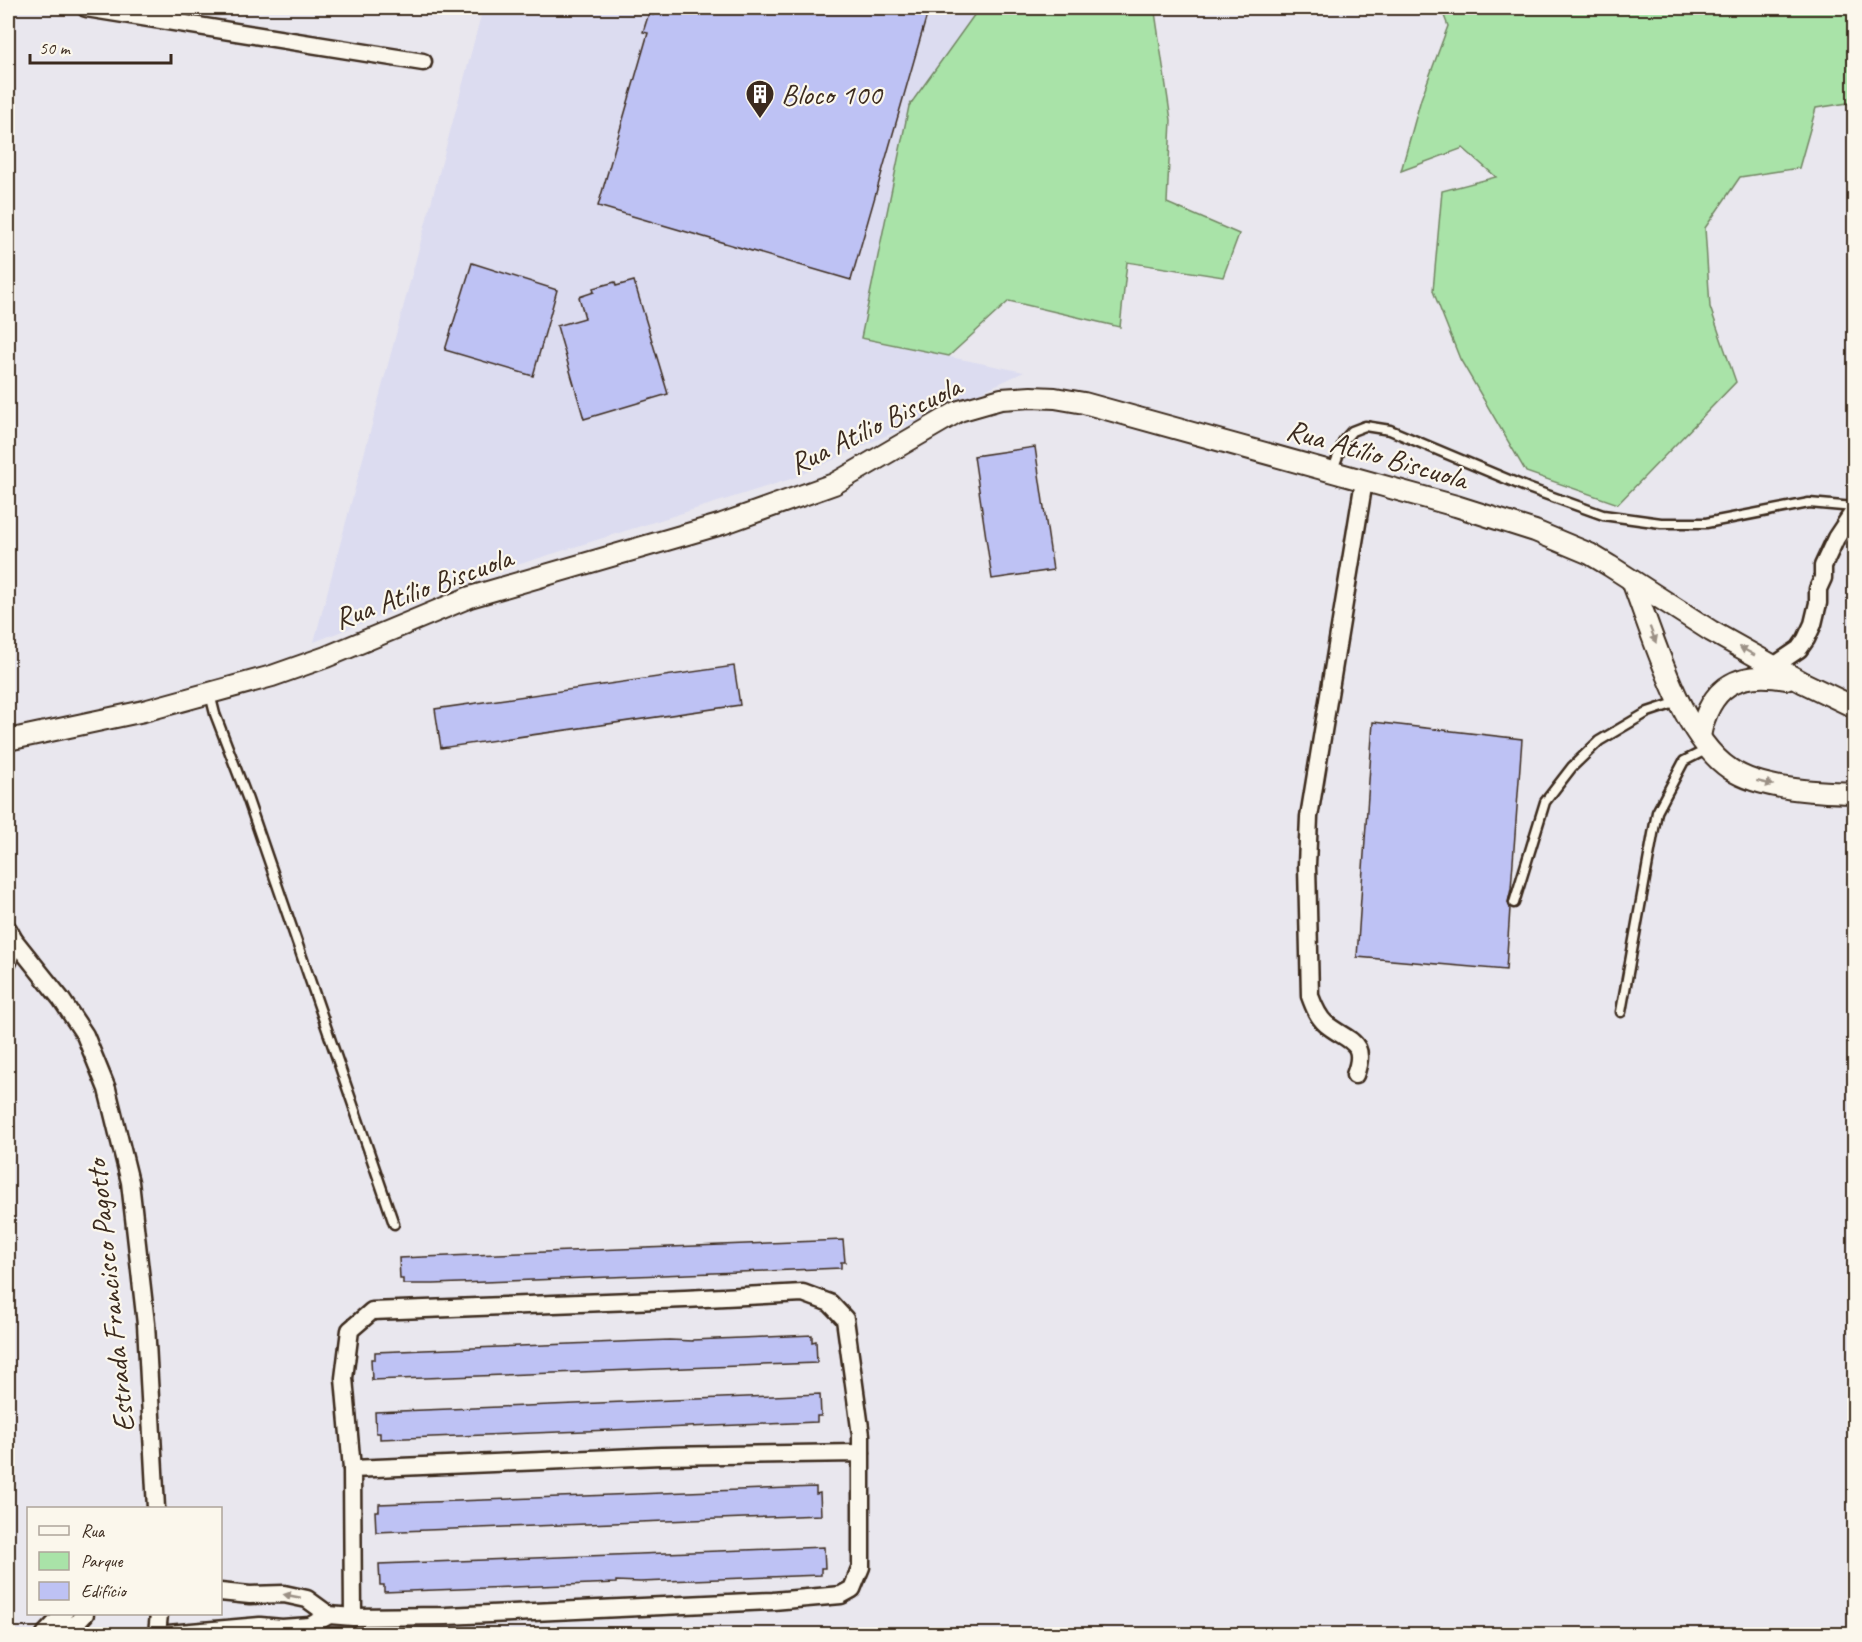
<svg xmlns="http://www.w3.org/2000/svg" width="1862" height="1642" font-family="Caveat,sans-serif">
	<rect width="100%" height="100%" fill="#e9e7ee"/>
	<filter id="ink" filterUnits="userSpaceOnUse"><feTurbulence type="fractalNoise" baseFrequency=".0167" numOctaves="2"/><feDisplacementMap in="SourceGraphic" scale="12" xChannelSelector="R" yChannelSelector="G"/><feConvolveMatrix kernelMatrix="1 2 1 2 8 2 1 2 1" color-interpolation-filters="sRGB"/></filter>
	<g filter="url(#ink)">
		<!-- built -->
		<polygon fill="#dcdcf0" points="483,8 1015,8 1013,14 862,339 1024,372 794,478 488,574 314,642"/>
		<!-- green -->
		<g fill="#a9e3a8" stroke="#728663" stroke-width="1.5">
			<polygon points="1015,8 1159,8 1155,12 1171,120 1167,203 1239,234 1223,277 1127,262 1120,327 1009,301 949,356 861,338 909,106 977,11 1013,14"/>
			<polygon points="1441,8 1854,8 1854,102 1816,108 1799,168 1740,177 1705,228 1710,307 1736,382 1618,504 1526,472 1460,359 1433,291 1442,191 1496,177 1463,148 1401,171 1421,99 1448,26"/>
		</g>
		<!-- building -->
		<g fill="#bec2f4" stroke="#3b2a1e" stroke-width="1.5">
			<polygon points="655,8 929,8 851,280 598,206 648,33 643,32 649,13 653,15"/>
			<polygon points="472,263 557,290 533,376 445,350"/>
			<polygon points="634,281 668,394 584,419 557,326 585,318 579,297 594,292 593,288 615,282 616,286"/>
			<polygon points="1035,447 1053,570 992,579 974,456"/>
			<polygon points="734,666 740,705 441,748 435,709"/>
			<polygon points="1373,722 1522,739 1511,889 1508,902 1510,908 1506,970 1357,957"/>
			<polygon points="843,1240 845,1262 841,1262 841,1268 434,1284 403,1284 403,1279 400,1279 399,1258"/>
			<polygon points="812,1335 812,1342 816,1341 817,1363 372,1380 371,1359 375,1359 375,1352 669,1340 693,1341 693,1340"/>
			<polygon points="820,1394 821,1416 817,1416 817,1422 380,1439 380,1433 376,1433 375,1412"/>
			<polygon points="816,1487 816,1494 820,1493 821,1515 376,1532 375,1511 379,1511 379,1504"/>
			<polygon points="824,1547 825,1568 821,1568 821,1575 640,1582 616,1581 616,1583 384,1592 384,1585 380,1585 379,1564"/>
		</g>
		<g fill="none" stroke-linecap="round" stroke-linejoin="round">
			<!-- service casing -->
			<g stroke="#3b2a1e" stroke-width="13">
				<g id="service">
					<polyline points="1332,472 1344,440 1352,431 1365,426 1390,430 1528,488 1603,515 1661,523 1706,523 1809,503 1854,507"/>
					<polyline points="210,694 215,714 248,800 394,1224"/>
					<polyline points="1514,903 1545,802 1572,767 1599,741 1648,712 1678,702"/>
					<polyline points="1621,1012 1657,812 1684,761 1708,749"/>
				</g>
			</g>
			<!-- minor casing -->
			<g stroke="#3b2a1e" stroke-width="21">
				<g id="minor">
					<polyline points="86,8 423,62"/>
					<polyline points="1774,666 1799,649 1806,639 1813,624 1818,603 1818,589 1823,578 1823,566 1836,538 1854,511"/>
					<polyline points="8,929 14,940 61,999 85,1035 107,1089 130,1182 146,1324 156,1508"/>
					<polyline points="8,962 14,940"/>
					<path d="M1355,1075C1368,1040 1348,1042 1326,1024C1318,1017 1314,1007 1310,996L1307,865L1309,817L1364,481"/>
					<polyline points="352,1469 344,1378 350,1330 372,1311 685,1299 803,1293 830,1303 845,1319 861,1435 861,1453"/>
					<polyline points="220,1592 250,1595 284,1594 307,1599 329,1615 353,1617 446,1616 773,1601 841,1595 852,1589 861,1567 861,1453 661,1456 352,1469 353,1617"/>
					<polyline points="45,1634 64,1614"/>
					<polyline points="66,1634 85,1614"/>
					<polyline points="157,1634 159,1614"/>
					<polyline points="168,1634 260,1626 282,1628 310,1626 329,1615"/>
				</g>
			</g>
			<!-- tertiary casing -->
			<g stroke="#3b2a1e" stroke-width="24">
				<g id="tertiary">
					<path d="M1632,581C1653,635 1681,736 1730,769C1760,790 1819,792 1854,793"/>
					<path d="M1700,736C1710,686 1738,670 1786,679"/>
					<polyline points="8,740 144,711 272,676 326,657 470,597 722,524 834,484 959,411 1001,399 1031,397 1055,398 1084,403 1456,506 1535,531 1590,554 1610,566 1711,631 1804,683 1854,707"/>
				</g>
			</g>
			<!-- service -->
			<use href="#service" stroke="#fbf7ec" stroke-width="8"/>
			<!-- minor -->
			<use href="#minor" stroke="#fbf7ec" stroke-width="16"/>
			<!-- tertiary -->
			<use href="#tertiary" stroke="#fbf7ec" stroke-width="20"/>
		</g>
		<!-- one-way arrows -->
		<defs><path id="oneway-solid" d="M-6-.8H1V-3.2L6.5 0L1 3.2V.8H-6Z" transform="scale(1.5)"/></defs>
		<g fill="#9b9085">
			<use href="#oneway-solid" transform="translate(1653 635) rotate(69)"/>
			<use href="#oneway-solid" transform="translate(1747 651) rotate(-151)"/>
			<use href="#oneway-solid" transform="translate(1765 783) rotate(14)"/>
			<use href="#oneway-solid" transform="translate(292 1596) rotate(-169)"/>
		</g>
	</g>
	<!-- icons -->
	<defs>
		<g id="building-pin" transform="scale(1.5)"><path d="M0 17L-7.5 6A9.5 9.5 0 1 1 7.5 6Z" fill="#3b2a1e" stroke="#fbf7ec"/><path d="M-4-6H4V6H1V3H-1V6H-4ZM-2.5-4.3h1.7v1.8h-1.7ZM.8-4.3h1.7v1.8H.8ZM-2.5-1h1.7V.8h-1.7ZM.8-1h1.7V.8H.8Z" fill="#fff"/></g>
	</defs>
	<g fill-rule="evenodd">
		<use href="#building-pin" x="760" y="94"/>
	</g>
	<g text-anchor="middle" stroke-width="4.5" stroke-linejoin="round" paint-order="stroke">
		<!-- poi labels -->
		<g font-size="30" fill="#3b2a1e" stroke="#fbf7ec" text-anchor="start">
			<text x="781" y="104">Bloco 100</text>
		</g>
		<!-- street labels -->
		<g font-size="30" fill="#3b2a1e" stroke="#fbf7ec">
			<text transform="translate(875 425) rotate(-26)" y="10">Rua Atílio Biscuola</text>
			<text transform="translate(1377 454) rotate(16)" y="10">Rua Atílio Biscuola</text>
			<text transform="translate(423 588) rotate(-20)" y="10">Rua Atílio Biscuola</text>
			<text transform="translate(110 1296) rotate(-96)" y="10">Estrada Francisco Pagotto</text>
		</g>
	</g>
	<!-- margin -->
	<rect width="1862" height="1642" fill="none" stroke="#fbf7ec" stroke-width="30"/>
	<rect x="15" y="15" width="1832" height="1612" fill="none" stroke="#3b2a1e" stroke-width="2" filter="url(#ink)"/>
	<!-- legend -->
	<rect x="27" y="1507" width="195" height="108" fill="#fbf7ec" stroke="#aea59a" stroke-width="1.5"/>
	<rect x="39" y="1526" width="30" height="9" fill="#fbf7ec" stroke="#aea59a" stroke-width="1.5"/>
	<text x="81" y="1537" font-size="18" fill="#3b2a1e">Rua</text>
	<rect x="39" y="1552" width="30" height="18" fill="#a9e3a8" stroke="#aea59a" stroke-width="1.5"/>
	<text x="81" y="1567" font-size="18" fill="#3b2a1e">Parque</text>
	<rect x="39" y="1582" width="30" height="18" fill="#bec2f4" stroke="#aea59a" stroke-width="1.5"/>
	<text x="81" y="1597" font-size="18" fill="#3b2a1e">Edifício</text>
	<!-- scale -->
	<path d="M30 54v9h141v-9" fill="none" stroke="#3b2a1e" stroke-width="3"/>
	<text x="39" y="54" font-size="18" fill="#3b2a1e" stroke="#fbf7ec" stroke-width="4.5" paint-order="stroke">50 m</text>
</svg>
